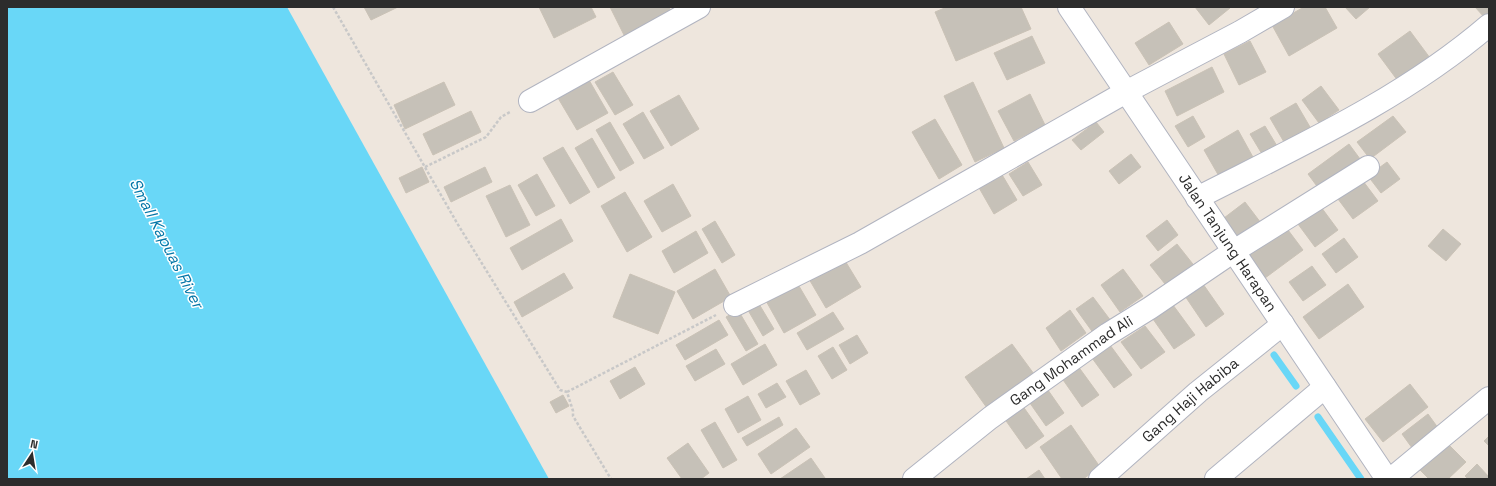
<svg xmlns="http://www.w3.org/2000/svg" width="1496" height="486" font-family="'Space Grotesk',sans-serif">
	<rect width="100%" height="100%" fill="#eee6dd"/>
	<!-- water -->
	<polygon fill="#69d7f7" points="7,7 287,7 549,479 7,479"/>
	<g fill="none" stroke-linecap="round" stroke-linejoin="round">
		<!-- stream -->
		<g stroke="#69d7f7" stroke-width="7">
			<polyline points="1274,355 1296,386"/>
			<polyline points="1318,417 1361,479"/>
		</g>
	</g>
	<!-- building -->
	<g fill="#c6c1b8" stroke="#cac2b6">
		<polygon points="364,7 398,7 371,20"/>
		<polygon points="539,7 591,7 596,17 554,38"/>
		<polygon points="610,7 669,7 672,15 625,37"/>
		<polygon points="947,7 1021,7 1031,29 956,61 935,12"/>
		<polygon points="1195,7 1229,7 1230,8 1209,25"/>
		<polygon points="1304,7 1325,7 1337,28 1289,56 1272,25"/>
		<polygon points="1345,7 1370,7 1356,19"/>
		<polygon points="1475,7 1489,7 1489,15 1485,18"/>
		<polygon points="1169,22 1183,44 1149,65 1135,43"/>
		<polygon points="1410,31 1430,58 1398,81 1378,54"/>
		<polygon points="1032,36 1045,63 1007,80 994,53"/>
		<polygon points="1250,41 1266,72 1239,85 1224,54"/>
		<polygon points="1212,67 1224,92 1177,116 1165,91"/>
		<polygon points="613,72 633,105 615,115 595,82"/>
		<polygon points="589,80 608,113 577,130 558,98"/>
		<polygon points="444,82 455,105 405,129 394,105"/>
		<polygon points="973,82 1004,148 975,162 944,96"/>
		<polygon points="1321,86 1339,110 1319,123 1302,100"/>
		<polygon points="1030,94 1045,125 1014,141 998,111"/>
		<polygon points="679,95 699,129 671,146 650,111"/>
		<polygon points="1296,103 1310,127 1284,142 1270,118"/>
		<polygon points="471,111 481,132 433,155 423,134"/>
		<polygon points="643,112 664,148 644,159 623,124"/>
		<polygon points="1193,116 1205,137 1188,147 1175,126"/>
		<polygon points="1393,116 1406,132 1370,159 1357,142"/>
		<polygon points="935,119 962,165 939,179 912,132"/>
		<polygon points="610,122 634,163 620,171 596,130"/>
		<polygon points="1096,122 1104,132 1081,150 1072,140"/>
		<polygon points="1265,126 1277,146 1262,154 1250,134"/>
		<polygon points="1238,130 1254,159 1220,178 1204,150"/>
		<polygon points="592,138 615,178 598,188 575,148"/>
		<polygon points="1349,144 1363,163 1322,193 1308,174"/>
		<polygon points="563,147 590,192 570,204 543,158"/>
		<polygon points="1131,154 1141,167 1119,184 1109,171"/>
		<polygon points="1028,162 1042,185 1023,196 1009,174"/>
		<polygon points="1387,162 1400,179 1381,193 1368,176"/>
		<polygon points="422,167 429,182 406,193 399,178"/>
		<polygon points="485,167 492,182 451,202 444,187"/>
		<polygon points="1001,173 1017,200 994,214 978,186"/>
		<polygon points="537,174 555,206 536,216 518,185"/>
		<polygon points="1360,177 1378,201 1353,219 1335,195"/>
		<polygon points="673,184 691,216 662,232 644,201"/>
		<polygon points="510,185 530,225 506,237 486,196"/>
		<polygon points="625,192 652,237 627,252 601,206"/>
		<polygon points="1245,202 1264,227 1242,243 1224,218"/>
		<polygon points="1321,207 1338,230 1315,247 1298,224"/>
		<polygon points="561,219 573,241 522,270 510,248"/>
		<polygon points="1167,220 1178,235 1158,251 1146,236"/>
		<polygon points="715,221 735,255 722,263 702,229"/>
		<polygon points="1285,226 1303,250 1261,281 1243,256"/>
		<polygon points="1443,229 1461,244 1446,261 1428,246"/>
		<polygon points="696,231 708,253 674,273 662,251"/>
		<polygon points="1344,238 1358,257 1336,273 1322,254"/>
		<polygon points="1177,244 1196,268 1169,289 1150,265"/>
		<polygon points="844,259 861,287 826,308 809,279"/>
		<polygon points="1312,266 1326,285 1303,301 1289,282"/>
		<polygon points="715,269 731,297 693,319 677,291"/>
		<polygon points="1123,269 1143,296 1120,312 1101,285"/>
		<polygon points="564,273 573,288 522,317 514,302"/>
		<polygon points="630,274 675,292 658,334 613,317"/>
		<polygon points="796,281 816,315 784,333 765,299"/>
		<polygon points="1203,284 1224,314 1206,327 1185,296"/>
		<polygon points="1348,284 1364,307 1319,339 1303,317"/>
		<polygon points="1093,297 1111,321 1094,334 1076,309"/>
		<polygon points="756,299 774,329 763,336 745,305"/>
		<polygon points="1173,305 1195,335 1174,349 1153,319"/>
		<polygon points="738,310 758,344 746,351 726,317"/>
		<polygon points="1070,310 1086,333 1061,351 1046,328"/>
		<polygon points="833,312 844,329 807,350 797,333"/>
		<polygon points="719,320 728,335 685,360 676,345"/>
		<polygon points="1145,326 1165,352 1141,369 1121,342"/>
		<polygon points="857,335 868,353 850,364 839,345"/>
		<polygon points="765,344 777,365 743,385 731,364"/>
		<polygon points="1012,344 1034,374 987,408 965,377"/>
		<polygon points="1110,345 1132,375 1114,388 1092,358"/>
		<polygon points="833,347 847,370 832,379 818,356"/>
		<polygon points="716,349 725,364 695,381 686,366"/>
		<polygon points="1075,362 1099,395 1082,407 1059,374"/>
		<polygon points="635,367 645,384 620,399 610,381"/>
		<polygon points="806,370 820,394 800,405 786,381"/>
		<polygon points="777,383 786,397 766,408 758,394"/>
		<polygon points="1043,383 1064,413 1046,426 1025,396"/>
		<polygon points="1410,384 1428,407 1383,442 1365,419"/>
		<polygon points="563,395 569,406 556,413 550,402"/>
		<polygon points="748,396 761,420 738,433 725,409"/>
		<polygon points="1022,405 1044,436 1026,449 1004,418"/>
		<polygon points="1428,414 1441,432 1415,452 1402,434"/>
		<polygon points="779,417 783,425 747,446 742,438"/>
		<polygon points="715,422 737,460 723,468 701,430"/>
		<polygon points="1071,425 1100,467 1083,479 1062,479 1040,447"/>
		<polygon points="796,428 810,447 771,474 758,454"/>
		<polygon points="1489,436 1489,446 1484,441"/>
		<polygon points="688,443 709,473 701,479 682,479 667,458"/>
		<polygon points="1448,444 1466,462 1448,479 1429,479 1420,470"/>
		<polygon points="811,458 825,478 824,479 780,479"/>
		<polygon points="1477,464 1489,477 1489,479 1468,479 1465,476"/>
		<polygon points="1039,470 1045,479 1026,479"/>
	</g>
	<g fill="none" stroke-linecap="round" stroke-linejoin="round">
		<!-- minor casing -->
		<g stroke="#b1b4c0" stroke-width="24">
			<g id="minor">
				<path id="s1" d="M1069,7L1387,479"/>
				<polyline points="530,101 699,7"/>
				<path d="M1197,198C1297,147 1403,99 1489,25"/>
				<polyline points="735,305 860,243 1126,92 1240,32 1283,7"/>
				<path id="s2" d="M914,479L990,418L1108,334L1150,308L1234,251L1368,167"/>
				<path id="s3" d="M1100,479L1198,392L1283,324"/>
				<polyline points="1216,479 1325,387"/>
				<polyline points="1391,479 1489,398"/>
			</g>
		</g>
		<!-- path -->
		<g stroke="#c8c8c8" stroke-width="2.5" stroke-dasharray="3 2" stroke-linecap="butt">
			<polyline points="333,7 457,223 560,390 567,392 573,411 573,416 611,479"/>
			<polyline points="425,167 486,137 501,117 510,112"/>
			<polyline points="567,392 716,315"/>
		</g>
		<!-- minor -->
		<use href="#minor" stroke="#fff" stroke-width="22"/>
	</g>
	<g text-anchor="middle" stroke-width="3" stroke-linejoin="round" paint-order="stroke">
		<!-- street labels -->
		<g font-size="15" fill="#2c2c2c" stroke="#fff">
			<text dy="5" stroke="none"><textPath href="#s1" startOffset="284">Jalan Tanjung Harapan</textPath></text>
			<text dy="5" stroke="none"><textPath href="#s2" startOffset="197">Gang Mohammad Ali</textPath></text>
			<text dy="5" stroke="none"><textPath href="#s3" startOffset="120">Gang Haji Habiba</textPath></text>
		</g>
		<!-- water labels -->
		<g font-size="16" font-style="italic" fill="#0476a7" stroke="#fff">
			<text transform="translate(167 243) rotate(63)" y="6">Small Kapuas River</text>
		</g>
	</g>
	<!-- border -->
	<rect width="1496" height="486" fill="none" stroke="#2c2c2c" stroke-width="16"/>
	<!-- north arrow -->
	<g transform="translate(32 454) rotate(12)" stroke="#ffffff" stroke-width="3" paint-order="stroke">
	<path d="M0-3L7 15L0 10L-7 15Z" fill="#2c2c2c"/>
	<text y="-6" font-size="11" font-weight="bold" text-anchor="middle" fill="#2c2c2c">N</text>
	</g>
</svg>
